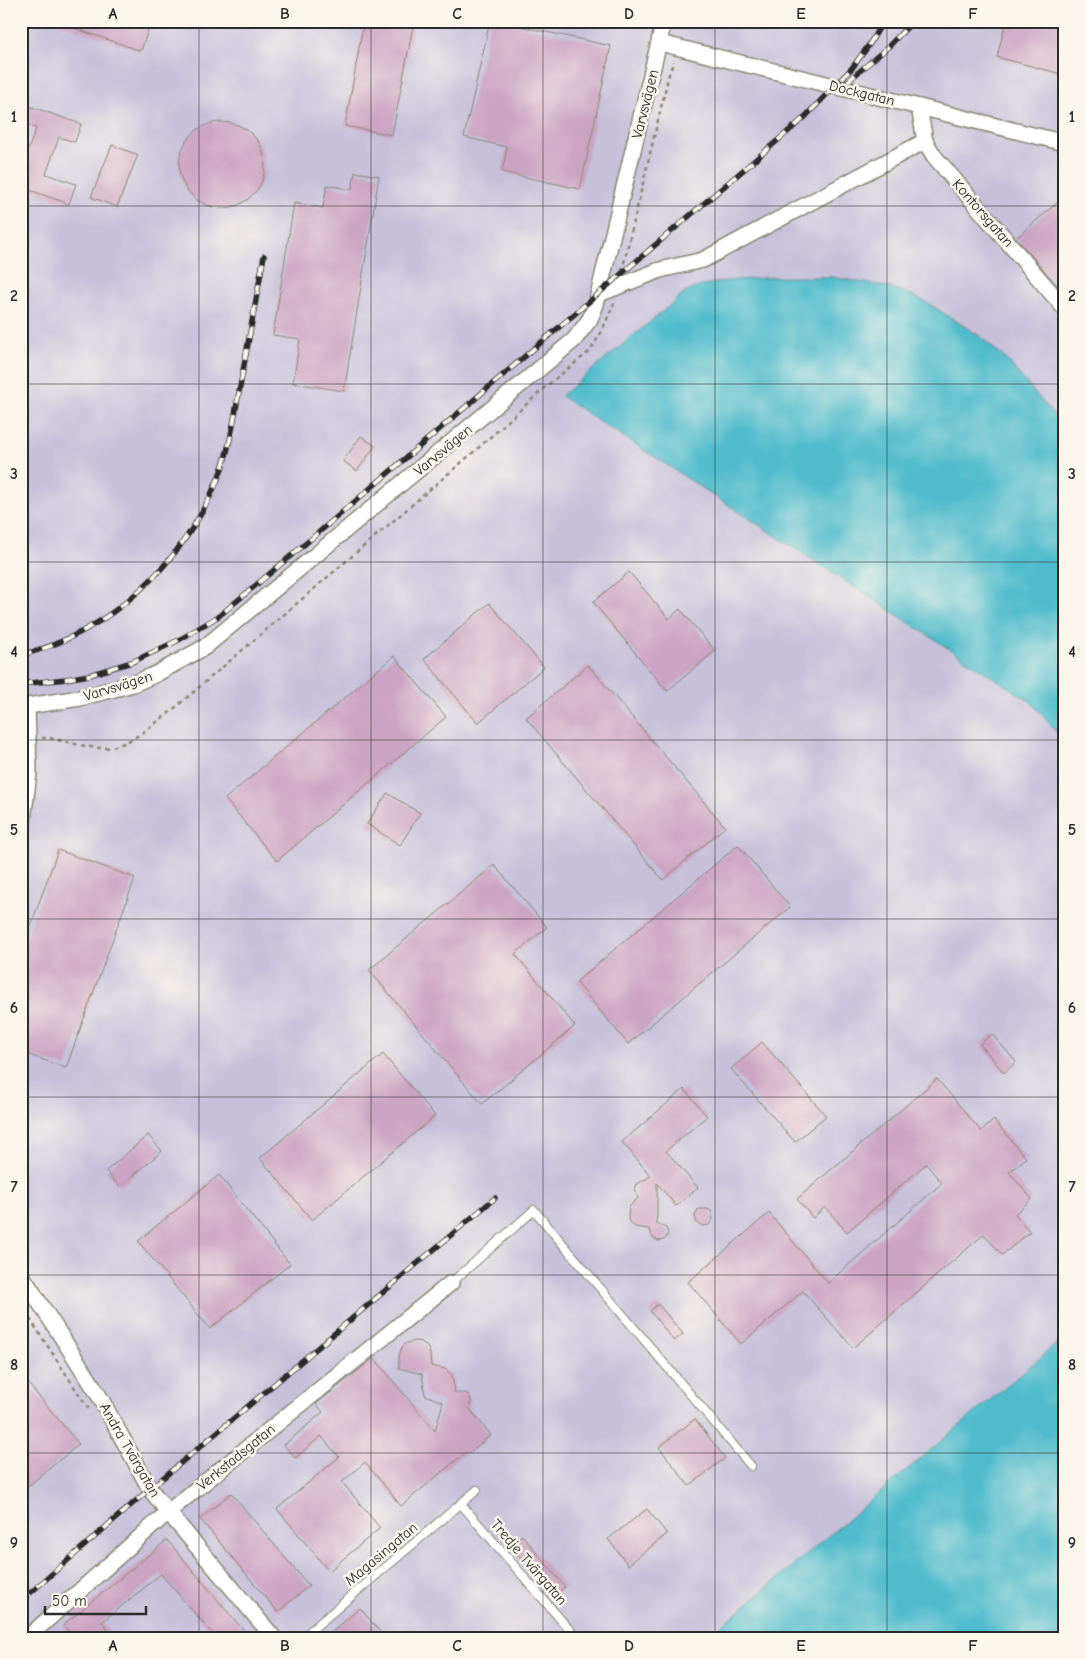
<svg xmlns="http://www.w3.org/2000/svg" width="1086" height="1659" font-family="'Comic Neue',sans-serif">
	<rect width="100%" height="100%" fill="#fbf7ec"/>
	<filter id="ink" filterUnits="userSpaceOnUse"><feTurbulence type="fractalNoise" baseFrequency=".02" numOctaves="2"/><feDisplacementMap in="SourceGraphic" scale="10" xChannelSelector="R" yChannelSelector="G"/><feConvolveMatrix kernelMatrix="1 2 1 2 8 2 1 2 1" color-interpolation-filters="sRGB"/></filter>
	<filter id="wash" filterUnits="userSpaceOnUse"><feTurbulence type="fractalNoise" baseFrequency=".0096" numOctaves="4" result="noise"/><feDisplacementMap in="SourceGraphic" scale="20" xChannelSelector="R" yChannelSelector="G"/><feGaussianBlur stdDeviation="1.12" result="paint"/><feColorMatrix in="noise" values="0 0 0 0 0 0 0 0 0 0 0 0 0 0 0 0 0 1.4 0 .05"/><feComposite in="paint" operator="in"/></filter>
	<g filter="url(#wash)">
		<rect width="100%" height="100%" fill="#e8e1be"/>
		<!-- industrial -->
		<polygon fill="#c6c0da" points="21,21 1065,21 1065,428 1007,360 981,337 945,313 905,292 883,286 832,277 774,277 724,282 698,287 686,292 562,396 1031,703 1065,742 1065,1337 707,1638 21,1638"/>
		<!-- water -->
		<g fill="#50bbcc" stroke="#3e737c">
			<path d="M774,277H832L883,286L905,292L928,303L981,337L1007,360L1065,428V742L1031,702L561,396L686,292C713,279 745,280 774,277Z"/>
			<polygon points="1065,1337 1065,1638 707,1638"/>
		</g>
		<g id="blocks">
			<!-- building -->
			<g fill="#cca4c3">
				<polygon points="59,21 151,21 141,51 59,23"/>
				<polygon points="364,21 414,21 392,135 345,126"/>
				<polygon points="490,21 496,21 611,46 580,189 502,172 507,147 464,137"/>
				<polygon points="1006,21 1065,21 1065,75 997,57"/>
				<polygon points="26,105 81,124 75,142 59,137 46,174 76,184 69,204 21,187 21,169 36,128 21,123"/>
				<circle cx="222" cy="165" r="43"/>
				<polygon points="112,145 138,155 117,207 91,197"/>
				<polygon points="355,172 379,176 344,391 293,383 300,339 273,335 294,203 323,208 327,185 352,190"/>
				<polygon points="1065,196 1065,294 1016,238"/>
				<polygon points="361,436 375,446 357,471 343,461"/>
				<polygon points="629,572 669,619 680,609 715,651 667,691 593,602"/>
				<polygon points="489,603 544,667 478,723 424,659"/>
				<polygon points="394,656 446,717 277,861 225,799"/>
				<polygon points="588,665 725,827 663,880 526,718"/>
				<polygon points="387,793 420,813 400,845 367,824"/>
				<polygon points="738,845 790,907 628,1044 576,982"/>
				<polygon points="58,850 135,878 66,1068 21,1052 21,953"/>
				<polygon points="494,865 547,927 515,954 575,1026 482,1104 369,970"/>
				<polygon points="992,1034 1016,1062 1004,1073 980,1044"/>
				<polygon points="762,1042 826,1116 795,1142 731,1069"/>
				<polygon points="383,1054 435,1116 312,1220 260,1158"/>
				<polygon points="937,1079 981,1131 994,1120 1026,1158 1009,1172 1032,1199 1015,1214 1030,1232 1002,1255 984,1234 853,1348 803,1291 741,1344 688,1282 769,1213 828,1283 942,1183 926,1164 847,1232 825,1207 813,1218 797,1199"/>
				<polygon points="684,1089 707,1116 666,1151 698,1188 676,1206 657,1183 657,1215 656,1223 666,1228 668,1234 664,1240 658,1241 653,1238 649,1229 635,1227 631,1224 628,1219 629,1207 638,1198 635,1189 637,1184 651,1176 622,1142"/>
				<polygon points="148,1135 162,1151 120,1187 106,1171"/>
				<polygon points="219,1175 290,1264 210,1329 138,1241"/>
				<polygon points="698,1209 708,1209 712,1212 713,1219 709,1225 703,1226 697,1223 695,1216"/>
				<polygon points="658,1304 683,1334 674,1341 650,1311"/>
				<polygon points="415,1341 422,1342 428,1348 430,1354 431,1366 445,1369 452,1375 455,1393 465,1393 469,1395 471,1401 469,1408 491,1435 468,1454 466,1452 401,1506 365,1462 342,1482 380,1528 329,1571 277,1509 339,1457 321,1436 295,1458 284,1445 323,1412 316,1404 374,1358 435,1431 443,1402 425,1395 422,1374 399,1368 399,1356 402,1347 406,1343"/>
				<polygon points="21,1375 79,1444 21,1492"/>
				<polygon points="695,1419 725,1458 689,1486 659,1447"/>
				<polygon points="231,1493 309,1586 278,1612 200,1519"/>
				<polygon points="647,1509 667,1534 628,1565 608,1539"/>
				<polygon points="522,1535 565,1587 553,1596 510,1545"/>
				<polygon points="167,1540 250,1638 216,1638 161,1574 102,1622 115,1638 59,1638 68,1631 63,1625"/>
				<polygon points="360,1608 385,1638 325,1638"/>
			</g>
		</g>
	</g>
	<g filter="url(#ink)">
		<use href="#blocks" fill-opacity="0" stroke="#8a8674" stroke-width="1"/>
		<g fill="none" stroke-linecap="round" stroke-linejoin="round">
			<!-- lane casing -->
			<g stroke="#8a8674" stroke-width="10">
				<g id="lane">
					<polyline points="451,1283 534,1210 751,1466"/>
					<polyline points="461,1504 574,1635 571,1638"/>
					<polyline points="302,1638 477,1490"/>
				</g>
			</g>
			<!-- street casing -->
			<g stroke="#8a8674" stroke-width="18">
				<g id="street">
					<polyline points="660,43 1065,143"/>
					<polyline points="919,107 925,141 934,156 1065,309"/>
					<polyline points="599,294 660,270 703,260 925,141"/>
					<polyline points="21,707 80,698 133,684 156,674 205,647 574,340 590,319 596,304 664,21"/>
					<polyline points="21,835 29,773 27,707"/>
					<polyline points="21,1274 97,1392 150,1489 168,1512 274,1638"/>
					<polyline points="27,1638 168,1512 451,1283"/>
				</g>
			</g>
			<!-- path -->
			<g stroke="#8a8674" stroke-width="2.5" stroke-dasharray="4 4" stroke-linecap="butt">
				<polyline points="622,271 669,74 674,61"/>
				<path d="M42,738H49C66,741 86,748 103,748C128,747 150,727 169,713L476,450L550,383L590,351L602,331L614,303"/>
				<polyline points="21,1305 90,1411"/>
			</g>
			<!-- lane -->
			<use href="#lane" stroke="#fff" stroke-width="8"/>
			<!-- street -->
			<use href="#street" stroke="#fff" stroke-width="15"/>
			<!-- rail casing -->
			<g stroke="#2b2b2b" stroke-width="5.5">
				<g id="rail">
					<polyline points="847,82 888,47 913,21"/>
					<path d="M21,655C110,633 183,563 218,479C230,450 234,418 240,387C248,343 256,300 264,256"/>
					<polyline points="21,684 66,679 89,675 132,662 179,640 219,616 311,539 804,118 852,68 869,45 883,21"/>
					<polyline points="21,1601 138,1499 495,1198"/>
				</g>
			</g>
			<!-- rail -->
			<use href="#rail" stroke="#fbf7ec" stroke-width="4" stroke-dasharray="11" stroke-linecap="butt"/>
		</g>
	</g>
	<!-- grid -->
	<path fill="none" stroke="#2b2b2b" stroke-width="1" stroke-opacity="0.55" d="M199,21V1638M371,21V1638M543,21V1638M715,21V1638M887,21V1638M21,206H1065M21,384H1065M21,562H1065M21,740H1065M21,919H1065M21,1097H1065M21,1275H1065M21,1453H1065"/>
	<g text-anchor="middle" stroke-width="5" stroke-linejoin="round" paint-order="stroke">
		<!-- street labels -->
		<g font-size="15" fill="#2b2b2b" stroke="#fbf7ec">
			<text transform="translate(862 93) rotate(14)" y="5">Dockgatan</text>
			<text transform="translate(645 104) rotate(-76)" y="5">Varvsvägen</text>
			<text transform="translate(983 213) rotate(49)" y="5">Kontorsgatan</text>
			<text transform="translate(443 450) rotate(-40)" y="5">Varvsvägen</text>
			<text transform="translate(118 686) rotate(-17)" y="5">Varvsvägen</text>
			<text transform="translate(130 1450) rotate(60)" y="5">Andra Tvärgatan</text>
			<text transform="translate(236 1457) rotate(-39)" y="5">Verkstadsgatan</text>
			<text transform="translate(381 1554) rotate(-40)" y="5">Magasingatan</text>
			<text transform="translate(529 1562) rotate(49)" y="5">Tredje Tvärgatan</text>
		</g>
	</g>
	<!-- margin -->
	<rect width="1086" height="1659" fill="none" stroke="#fbf7ec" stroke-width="55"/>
	<!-- scale -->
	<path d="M45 1606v8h101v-8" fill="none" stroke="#2b2b2b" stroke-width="2.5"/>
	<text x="52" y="1606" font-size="15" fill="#2b2b2b" stroke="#fbf7ec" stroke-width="4" paint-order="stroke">50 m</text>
	<rect x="28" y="28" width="1030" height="1604" fill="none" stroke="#2b2b2b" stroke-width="2"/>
	<g font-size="16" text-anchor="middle" font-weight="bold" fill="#2b2b2b">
		<text x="113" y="19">A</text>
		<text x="285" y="19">B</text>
		<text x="457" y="19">C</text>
		<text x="629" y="19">D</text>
		<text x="801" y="19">E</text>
		<text x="973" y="19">F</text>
		<text x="14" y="122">1</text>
		<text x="1072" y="122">1</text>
		<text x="14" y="301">2</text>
		<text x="1072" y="301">2</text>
		<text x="14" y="479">3</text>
		<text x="1072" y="479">3</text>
		<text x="14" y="657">4</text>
		<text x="1072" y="657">4</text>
		<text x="14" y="835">5</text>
		<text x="1072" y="835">5</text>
		<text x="14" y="1013">6</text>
		<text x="1072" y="1013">6</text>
		<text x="14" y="1192">7</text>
		<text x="1072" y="1192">7</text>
		<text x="14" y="1370">8</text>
		<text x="1072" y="1370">8</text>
		<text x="14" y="1548">9</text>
		<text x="1072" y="1548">9</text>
		<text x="113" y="1651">A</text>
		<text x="285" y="1651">B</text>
		<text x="457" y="1651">C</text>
		<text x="629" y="1651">D</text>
		<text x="801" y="1651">E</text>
		<text x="973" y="1651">F</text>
	</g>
</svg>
